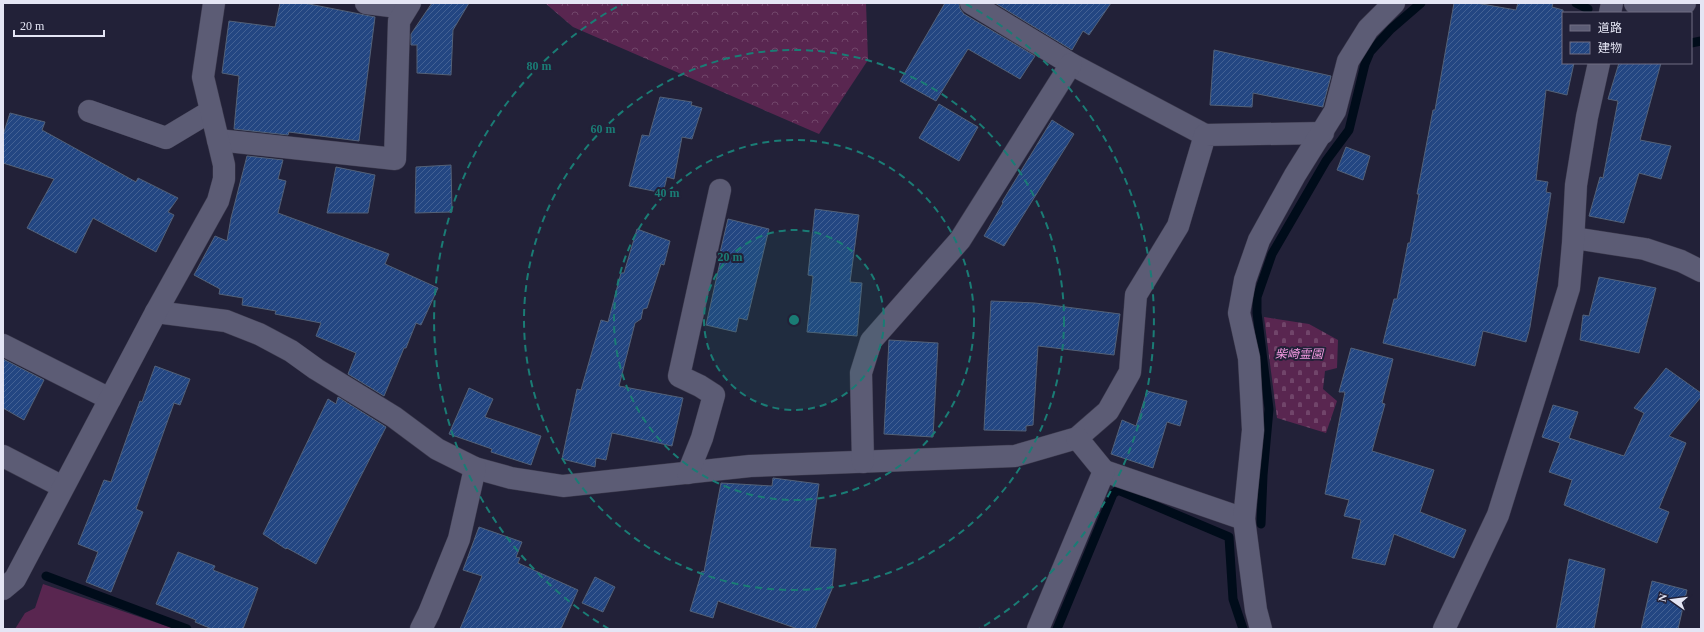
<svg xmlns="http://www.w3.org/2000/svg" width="1704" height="632" font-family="'Times New Roman','Noto Sans JP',serif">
	<defs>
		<pattern id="forest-crowns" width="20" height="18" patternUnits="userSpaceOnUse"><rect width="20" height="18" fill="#592650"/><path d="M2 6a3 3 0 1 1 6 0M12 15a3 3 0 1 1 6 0" fill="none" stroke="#71456a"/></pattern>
		<pattern id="cemetery-stones" width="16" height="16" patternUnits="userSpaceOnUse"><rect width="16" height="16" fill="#592650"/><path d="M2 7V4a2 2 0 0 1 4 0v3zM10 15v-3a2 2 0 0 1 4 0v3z" fill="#71456a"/></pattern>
		<pattern id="building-hatch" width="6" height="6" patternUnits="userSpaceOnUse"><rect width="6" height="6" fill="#234682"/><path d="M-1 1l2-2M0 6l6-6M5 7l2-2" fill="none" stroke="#436194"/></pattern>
	</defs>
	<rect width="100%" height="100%" fill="#222138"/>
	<!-- grass -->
	<polygon fill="#592650" points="43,584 175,629 15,629 25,613 35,608"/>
	<!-- forest -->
	<polygon fill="url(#forest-crowns)" points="545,3 866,3 868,60 819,134 573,27"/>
	<!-- cemetery -->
	<polygon fill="url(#cemetery-stones)" points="1264,317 1309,324 1338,340 1337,368 1325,371 1323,389 1337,401 1326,433 1277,418"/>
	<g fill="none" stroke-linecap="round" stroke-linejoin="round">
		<!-- stream -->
		<g stroke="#000c1a" stroke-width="9">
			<polyline points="1576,3 1588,9"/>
			<polyline points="1691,43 1701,41"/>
			<polyline points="1261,524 1263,475 1269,409 1257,313 1257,297 1272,254 1326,161 1349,130 1365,64 1370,52 1391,29 1421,3"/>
			<polyline points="46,576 187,629"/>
			<polyline points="1057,629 1113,494 1118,490 1229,537 1233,599 1243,629"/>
		</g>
	</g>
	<!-- building -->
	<g fill="url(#building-hatch)" stroke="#536178">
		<polygon points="280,3 304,3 375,17 359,141 289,132 288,135 234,129 239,76 222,73 229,21 275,27"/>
		<polygon points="432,3 469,3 453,30 451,75 417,73 417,45 411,45 411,34"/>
		<polygon points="945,3 959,3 960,9 964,14 1035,56 1020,79 968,49 936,101 900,81"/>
		<polygon points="995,3 1111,3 1089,35 1083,31 1072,50"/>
		<polygon points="1454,3 1476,3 1516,10 1518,3 1553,3 1552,7 1563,10 1563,63 1574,63 1567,95 1546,90 1536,180 1548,182 1546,192 1551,193 1530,327 1526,342 1483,331 1475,366 1383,343 1394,299 1397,299 1408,243 1410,243 1419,194 1417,194 1433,110 1435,110"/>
		<polygon points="1214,50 1331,76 1323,106 1323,107 1253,93 1252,107 1210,105"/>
		<polygon points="1619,63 1661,63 1640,140 1671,146 1661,179 1639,173 1624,223 1589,216 1600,177 1603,178 1618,101 1608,99"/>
		<polygon points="660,97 692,102 691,105 702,108 692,139 682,137 674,179 667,177 663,193 629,186 642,135 649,136"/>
		<polygon points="939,104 978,127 959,161 919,138"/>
		<polygon points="10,113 45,122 42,130 136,182 138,178 178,198 168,212 174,215 156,252 93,218 76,253 27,228 54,179 3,163 3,135"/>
		<polygon points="1052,120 1074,134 1004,246 984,236 1003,203 1002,202"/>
		<polygon points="1346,147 1370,156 1363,180 1337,170"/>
		<polygon points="247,156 283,160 278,179 286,181 278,213 389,254 385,264 438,288 421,325 416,323 406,348 404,348 384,396 348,374 356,353 316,336 321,323 275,314 276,311 242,305 243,298 219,294 220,289 194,275 215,236 227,241 231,218"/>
		<polygon points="451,165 452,212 415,213 416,167"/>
		<polygon points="336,167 375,175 368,213 327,213"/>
		<polygon points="815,209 859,215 850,282 862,283 857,336 807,332 813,276 808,275"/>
		<polygon points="728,219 769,229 747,320 739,318 736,332 706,325 721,258 719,257"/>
		<polygon points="637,229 670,241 664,265 661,264 647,308 643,309 641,319 635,323 619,386 683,398 672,446 612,433 606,460 596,458 595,467 562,459 577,389 581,390 601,320 608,322 621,273 624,273"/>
		<polygon points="1599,277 1656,288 1639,353 1580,340 1583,315 1589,316"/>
		<polygon points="991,301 1035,303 1120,314 1114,355 1038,346 1033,425 1026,426 1026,431 984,430"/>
		<polygon points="889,340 938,343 933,437 884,434"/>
		<polygon points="1351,348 1393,359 1382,403 1385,404 1372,451 1434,470 1420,512 1466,530 1454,558 1394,534 1385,565 1352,558 1361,520 1344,516 1349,500 1325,494 1345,392 1339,392"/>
		<polygon points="3,359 44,380 24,420 3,408"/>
		<polygon points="155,366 190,379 180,405 174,403 136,509 143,512 111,592 86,582 98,552 78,544 104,480 111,482 140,401 142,402"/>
		<polygon points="1666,368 1701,393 1701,397 1669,436 1686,443 1659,508 1669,512 1657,543 1564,505 1572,480 1549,472 1560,443 1542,437 1553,405 1578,412 1569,438 1624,456 1644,413 1634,408"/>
		<polygon points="469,388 493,399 485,417 541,436 531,465 491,452 492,449 449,434"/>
		<polygon points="1147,391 1187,401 1180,426 1167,422 1153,468 1111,454 1122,420 1136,426"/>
		<polygon points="338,397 386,427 316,564 287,548 286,549 263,534 328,399 336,404"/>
		<polygon points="773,478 819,484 810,547 836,549 832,589 815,629 798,629 718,601 713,618 690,611 702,571 704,572 721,483 772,486"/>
		<polygon points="479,527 522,542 516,557 520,558 518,563 578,590 561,629 460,629 482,576 463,570"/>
		<polygon points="178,552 215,566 213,570 258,588 243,629 212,629 195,622 196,620 156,604"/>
		<polygon points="1569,559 1605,569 1594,629 1556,629"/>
		<polygon points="595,577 615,587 603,612 582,603"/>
		<polygon points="1652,581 1687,590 1678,629 1641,629"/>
	</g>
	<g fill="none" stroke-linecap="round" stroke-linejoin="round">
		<!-- minor casing -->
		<g stroke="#3c3a4d" stroke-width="23">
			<g id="minor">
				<polyline points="366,3 406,8"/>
				<polyline points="971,3 1071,64 1205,135"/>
				<polyline points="1635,3 1648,7 1685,3"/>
				<polyline points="1610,13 1612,3"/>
				<polyline points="89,111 166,138 211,111"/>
				<polyline points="218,140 395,159 399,21 410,3"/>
				<polyline points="1574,238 1645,249 1681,261 1701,271"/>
				<polyline points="156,312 226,321 259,334 291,351 316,369 394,417 437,449 475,468 511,478 563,486 750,466 1015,456 1077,438 1108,411 1130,372 1136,295 1178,226 1205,135 1323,133"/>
				<polyline points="3,345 110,399"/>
				<polyline points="3,456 63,487"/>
				<polyline points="863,462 861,373 871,341 960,240 1071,64"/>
				<polyline points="1104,471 1244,519"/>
				<polyline points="688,473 702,438 714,395 700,386 679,376 720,190"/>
				<polyline points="3,589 15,579 156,312 218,201 224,179 224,165 203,77 214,3"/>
				<polyline points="421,629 429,613 459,539 475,468"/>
				<polyline points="1038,629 1104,471 1077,438"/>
				<polyline points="1261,629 1256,610 1244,519 1253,430 1249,358 1239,313 1245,280 1259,240 1295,175 1335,111 1348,61 1368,29 1394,3"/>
				<polyline points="1444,629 1498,515 1569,288 1573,243 1576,185 1587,117 1599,63"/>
			</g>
		</g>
		<!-- minor -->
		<use href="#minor" stroke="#5c5c75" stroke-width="22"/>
	</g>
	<!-- distance rings -->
	<circle cx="794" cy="320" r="90" fill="#1a7c75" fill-opacity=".12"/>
	<g fill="none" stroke="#1a7c75" stroke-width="2" stroke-dasharray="7 5">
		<circle cx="794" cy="320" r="90"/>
		<circle cx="794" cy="320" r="180"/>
		<circle cx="794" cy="320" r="270"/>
		<path d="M609 629A360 360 0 0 1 622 4M966 4A360 360 0 0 1 979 629"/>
	</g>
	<g text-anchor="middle" stroke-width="4" stroke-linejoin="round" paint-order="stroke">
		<!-- park labels -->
		<g font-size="12" font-style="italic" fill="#f49ae2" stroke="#222138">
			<text x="1299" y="358">柴崎霊園</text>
		</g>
	</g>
	<circle cx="794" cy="320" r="6" fill="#1a7c75" stroke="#222138" stroke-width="2"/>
	<g font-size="12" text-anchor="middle" font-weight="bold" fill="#1a7c75" stroke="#222138" stroke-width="4" stroke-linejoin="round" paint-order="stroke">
		<text x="539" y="70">80 m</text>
		<text x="603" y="133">60 m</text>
		<text x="667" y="197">40 m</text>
		<text x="730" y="261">20 m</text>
	</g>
	<!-- border -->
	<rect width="1704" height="632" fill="none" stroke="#e4e5f4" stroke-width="8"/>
	<!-- legend -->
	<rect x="1562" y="12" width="130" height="52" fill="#222138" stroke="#706f83"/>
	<rect x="1570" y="25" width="20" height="6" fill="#5c5c75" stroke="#706f83"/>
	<text x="1598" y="32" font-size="12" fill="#e4e5f4">道路</text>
	<rect x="1570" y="42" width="20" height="12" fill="url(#building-hatch)" stroke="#706f83"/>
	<text x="1598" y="52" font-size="12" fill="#e4e5f4">建物</text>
	<!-- north arrow -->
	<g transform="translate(1672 600) rotate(284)" stroke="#222138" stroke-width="3" paint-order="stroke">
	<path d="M0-3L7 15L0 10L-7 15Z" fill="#e4e5f4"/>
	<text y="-6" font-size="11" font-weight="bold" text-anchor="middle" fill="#e4e5f4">N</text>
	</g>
	<!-- scale -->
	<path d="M14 30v6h90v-6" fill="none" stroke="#e4e5f4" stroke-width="2"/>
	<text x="20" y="30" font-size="12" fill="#e4e5f4" stroke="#222138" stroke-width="3" paint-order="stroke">20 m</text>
</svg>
